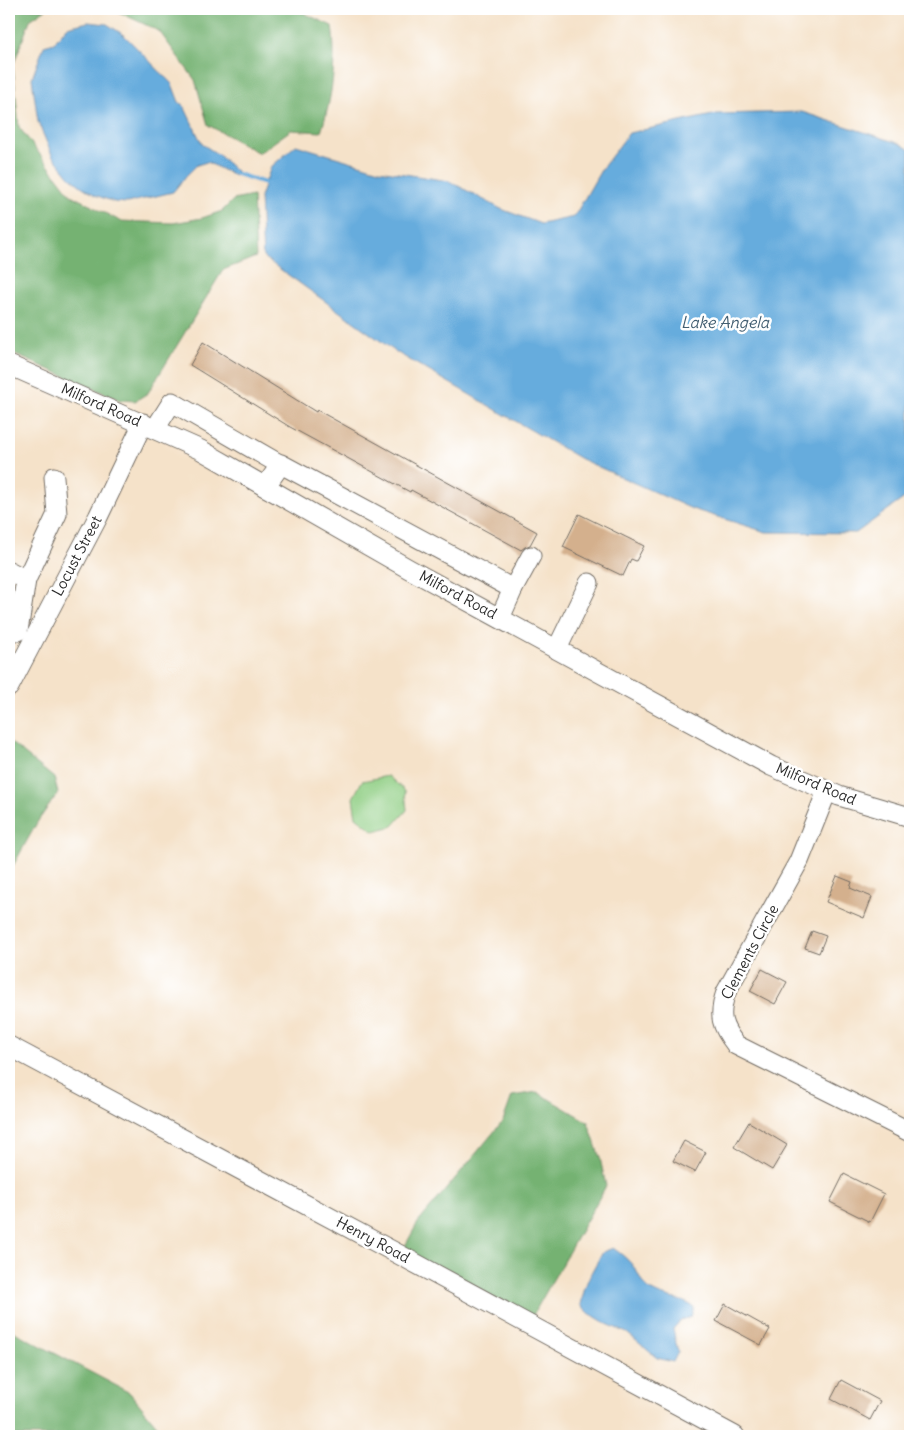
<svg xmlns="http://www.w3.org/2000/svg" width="919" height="1445" font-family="Delius,sans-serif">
	<rect width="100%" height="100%" fill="#fff"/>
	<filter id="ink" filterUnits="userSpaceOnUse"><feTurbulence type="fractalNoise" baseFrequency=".02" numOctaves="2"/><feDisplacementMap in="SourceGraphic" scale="10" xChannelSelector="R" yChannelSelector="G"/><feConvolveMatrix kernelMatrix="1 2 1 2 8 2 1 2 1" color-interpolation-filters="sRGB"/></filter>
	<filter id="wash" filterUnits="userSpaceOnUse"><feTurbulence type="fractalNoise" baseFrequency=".0096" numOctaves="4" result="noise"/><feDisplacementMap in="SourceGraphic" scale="20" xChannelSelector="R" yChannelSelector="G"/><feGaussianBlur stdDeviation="1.12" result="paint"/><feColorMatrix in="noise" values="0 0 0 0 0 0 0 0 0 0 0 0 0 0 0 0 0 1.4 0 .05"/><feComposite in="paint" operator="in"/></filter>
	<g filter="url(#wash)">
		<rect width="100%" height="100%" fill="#f5e2c9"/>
		<!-- green -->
		<polygon fill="#91cf85" stroke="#5e7d58" points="388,776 405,791 407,810 393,826 374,831 356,817 353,798 362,781"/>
		<!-- forest -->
		<g fill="#74b272" stroke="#506e4e">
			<polygon points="9,9 46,9 30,20 13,66 19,127 71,195 120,221 173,223 202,218 222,211 233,200 253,196 256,257 223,270 148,393 135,401 120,400 9,352"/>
			<path d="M112,9H295L332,26C337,61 332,99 321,132L291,130L259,153L208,125L195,80L159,31Z"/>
			<polygon points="9,741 54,778 58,793 38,821 9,873"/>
			<polygon points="537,1092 588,1122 600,1158 606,1186 528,1324 400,1255 417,1224 503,1121 512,1096"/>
			<polygon points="9,1329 130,1393 160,1429 159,1436 9,1436"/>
		</g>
		<!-- water -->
		<g fill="#66acdd" stroke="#486c84">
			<polygon points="88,22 107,24 124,35 172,84 179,102 184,106 202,144 219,155 238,173 235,176 207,162 197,165 186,176 173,192 127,203 114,202 95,195 81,186 70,177 52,155 38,122 32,78 44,46 54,43 67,27"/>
			<polygon points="802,112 901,144 910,150 910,494 856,533 766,532 692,509 581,459 396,352 263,257 260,197 271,167 296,145 379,170 449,181 501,209 541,224 574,217 601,170 629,133 717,114"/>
			<path d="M613,1248C622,1254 630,1261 636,1270C639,1275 642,1283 646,1287C660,1299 680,1297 694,1307L691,1317L681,1320L673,1329L678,1352L673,1362L657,1358L627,1333L607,1324L589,1313L581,1305C585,1282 591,1272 603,1252Z"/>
		</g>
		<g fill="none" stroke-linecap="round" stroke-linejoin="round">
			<!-- stream -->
			<polyline stroke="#66acdd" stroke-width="4" points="237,174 268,184"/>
		</g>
		<g id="blocks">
			<!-- building -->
			<g fill="#d4b08d">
				<polygon points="203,342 316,412 317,410 537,532 530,545 525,547 521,550 411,490 410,492 290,427 190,365"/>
				<polygon points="579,514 644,546 636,561 631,559 623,576 563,547"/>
				<polygon points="837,876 852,882 850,888 872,897 864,918 826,902"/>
				<polygon points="812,931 826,936 819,953 805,948"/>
				<polygon points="762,969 787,982 775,1004 750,991"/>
				<polygon points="749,1122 787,1145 772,1170 734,1147"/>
				<polygon points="684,1141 706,1152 695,1172 673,1161"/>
				<polygon points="844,1174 884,1194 870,1222 830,1202"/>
				<polygon points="725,1304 770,1329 761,1345 716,1321"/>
				<polygon points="841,1380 880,1401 870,1420 831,1399"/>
			</g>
		</g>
	</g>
	<g filter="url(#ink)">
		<use href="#blocks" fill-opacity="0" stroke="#726b62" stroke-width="1"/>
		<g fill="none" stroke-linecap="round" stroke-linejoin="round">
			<!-- minor casing -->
			<g stroke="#726b62" stroke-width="21">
				<g id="minor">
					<polyline points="9,365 201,450 409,569 771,766 839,796 910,817"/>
					<polyline points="155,429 172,402 281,465"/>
					<polyline points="265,487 281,464 513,589"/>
					<polyline points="9,571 26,580 18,631"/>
					<polyline points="26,580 57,514 54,477"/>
					<polyline points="500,618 513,589 531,556"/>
					<polyline points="557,649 589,583"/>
					<polyline points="9,687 98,517 143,423"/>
					<path d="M827,791L799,861L726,992C718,1016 721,1026 736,1045L910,1132"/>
					<polyline points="9,1046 400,1255 735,1436"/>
				</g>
			</g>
			<!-- minor -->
			<use href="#minor" stroke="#fff" stroke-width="19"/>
		</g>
	</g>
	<g text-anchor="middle" stroke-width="5" stroke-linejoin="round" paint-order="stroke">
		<!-- street labels -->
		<g font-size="15" fill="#2b2b2b" stroke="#fff">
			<text transform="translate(101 405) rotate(24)" y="5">Milford Road</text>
			<text transform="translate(77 556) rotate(-62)" y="5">Locust Street</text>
			<text transform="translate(458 595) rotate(28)" y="5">Milford Road</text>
			<text transform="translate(816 784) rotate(23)" y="5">Milford Road</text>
			<text transform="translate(750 952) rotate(-62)" y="5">Clements Circle</text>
			<text transform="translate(373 1240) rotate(28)" y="5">Henry Road</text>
		</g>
		<!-- water labels -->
		<g font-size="16" font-style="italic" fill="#435f72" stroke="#fff">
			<text x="725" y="328">Lake Angela</text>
		</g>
	</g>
	<!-- margin -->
	<rect width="919" height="1445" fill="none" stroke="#fff" stroke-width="30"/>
</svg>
